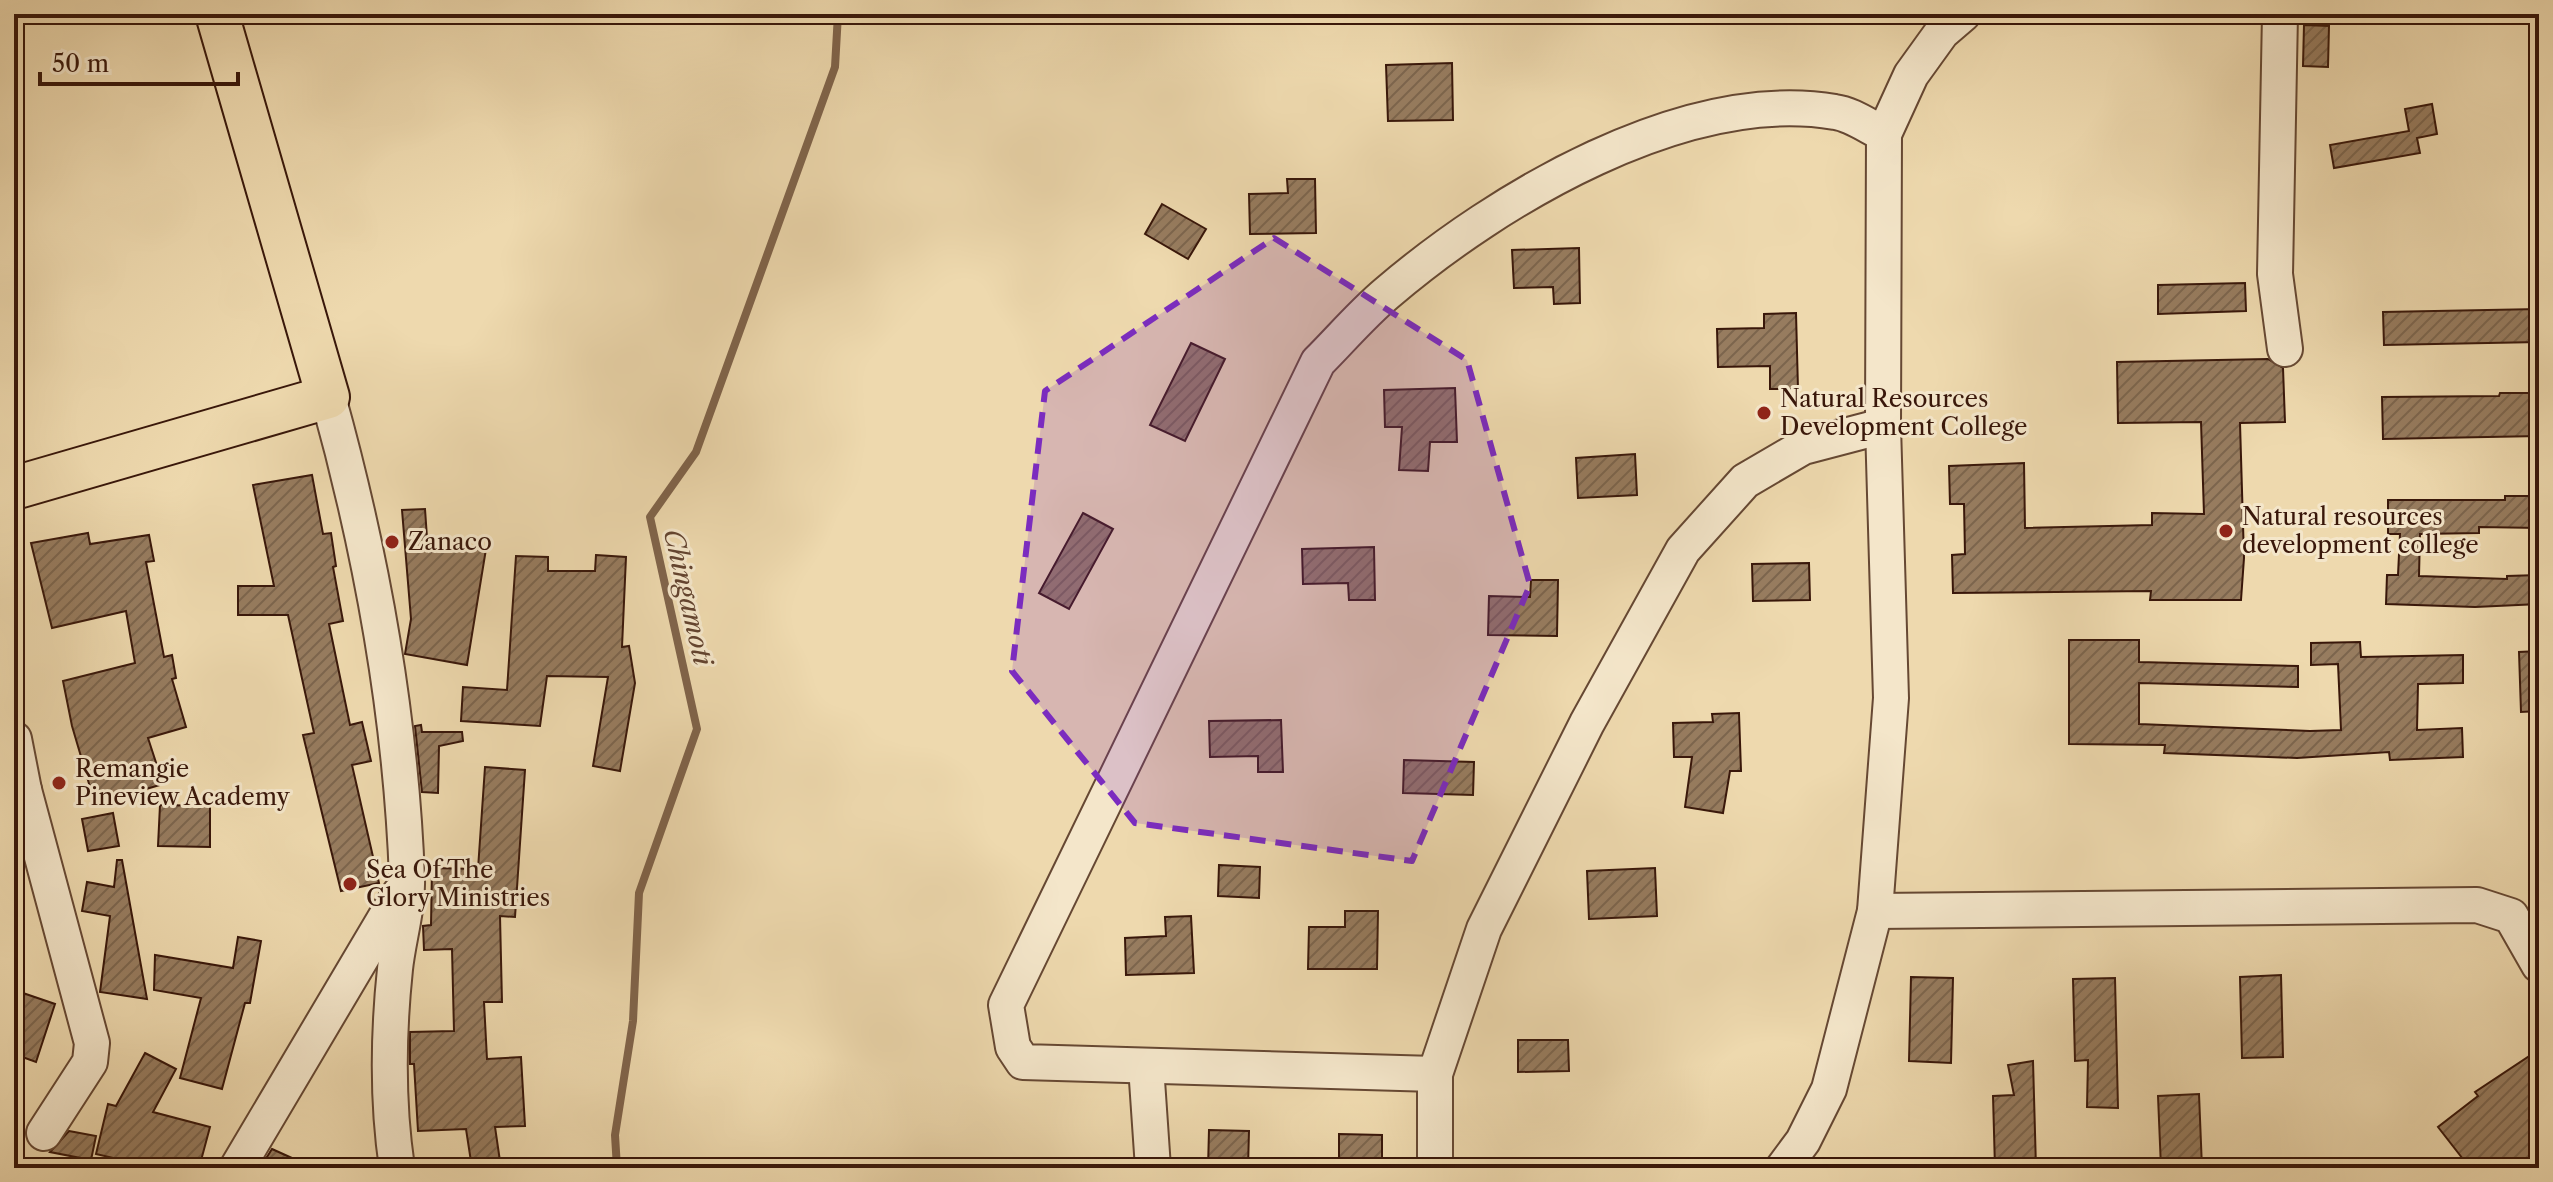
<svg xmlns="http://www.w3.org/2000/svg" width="2553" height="1182" font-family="'Libre Caslon Text',serif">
	<defs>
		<pattern id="building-hatch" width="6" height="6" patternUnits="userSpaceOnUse" patternTransform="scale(2)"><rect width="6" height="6" fill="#977c5f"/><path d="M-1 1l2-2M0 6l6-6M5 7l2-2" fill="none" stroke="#7c654d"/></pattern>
	</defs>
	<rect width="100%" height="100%" fill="#eed9ae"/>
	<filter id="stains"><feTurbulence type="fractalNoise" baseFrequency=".0025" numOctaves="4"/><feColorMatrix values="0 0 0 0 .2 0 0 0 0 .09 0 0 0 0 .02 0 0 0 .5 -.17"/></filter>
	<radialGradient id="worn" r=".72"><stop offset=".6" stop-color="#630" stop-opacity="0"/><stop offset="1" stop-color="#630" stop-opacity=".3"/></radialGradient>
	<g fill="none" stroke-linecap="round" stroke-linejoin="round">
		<!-- stream -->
		<polyline stroke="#80644b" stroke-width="8" points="617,1168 615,1135 633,1021 639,893 697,729 650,517 696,452 835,67 838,14"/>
	</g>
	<!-- building -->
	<g fill="url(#building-hatch)" stroke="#39170a" stroke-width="2">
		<polygon points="2304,25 2329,26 2328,67 2303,66"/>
		<polygon points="1452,63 1453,120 1388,121 1386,65"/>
		<polygon points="2432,104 2437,134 2417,138 2420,153 2334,168 2330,145 2409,131 2405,109"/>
		<polygon points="1287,179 1315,179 1316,233 1250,234 1249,194 1288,193"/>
		<polygon points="1162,204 1206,229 1188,259 1145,234"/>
		<polygon points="1579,248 1580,303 1554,304 1553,287 1514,288 1512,250"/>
		<polygon points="2245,283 2246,311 2158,314 2158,285"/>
		<polygon points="2539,309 2539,342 2384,345 2383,312"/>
		<polygon points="1796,313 1798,389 1770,389 1770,366 1718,367 1717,329 1764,328 1764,314"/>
		<polygon points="1191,343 1225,359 1185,441 1150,425"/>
		<polygon points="2268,359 2283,368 2285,422 2240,423 2244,558 2241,600 2150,600 2151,591 1953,593 1952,555 1965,554 1964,504 1950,504 1949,466 2024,463 2025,528 2152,525 2152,513 2204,514 2201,422 2118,423 2117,362"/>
		<polygon points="1455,388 1457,442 1430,442 1428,471 1399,470 1402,427 1385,427 1384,390"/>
		<polygon points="2500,393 2539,393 2539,436 2383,439 2382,397 2499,396"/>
		<polygon points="1635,454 1637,495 1578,498 1576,458"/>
		<polygon points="312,475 323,534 331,533 336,566 333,567 343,621 329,624 350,725 362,722 371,761 352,765 379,883 341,891 303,735 314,733 288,615 238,615 238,586 274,586 253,485"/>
		<polygon points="2505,496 2539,496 2539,528 2479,527 2479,533 2420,534 2419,576 2507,579 2507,576 2539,575 2539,604 2475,607 2386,604 2387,575 2398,575 2400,534 2388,534 2388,500 2505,500"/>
		<polygon points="425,509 428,552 486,549 467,665 405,654 411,619 402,510"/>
		<polygon points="1083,513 1113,529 1069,609 1039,593"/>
		<polygon points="88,533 90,544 149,535 154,561 146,562 164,657 172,655 176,678 172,679 186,727 148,738 163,784 95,804 72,726 63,681 135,663 126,611 52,628 31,543"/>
		<polygon points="1374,547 1375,600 1349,600 1348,583 1303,584 1302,549"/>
		<polygon points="596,555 626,557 622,647 629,646 635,683 620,771 593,766 608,677 547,676 540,726 461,721 463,687 507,690 516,556 548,557 548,571 595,571"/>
		<polygon points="1809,563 1810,600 1753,601 1752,564"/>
		<polygon points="1531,580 1558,580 1557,636 1488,635 1489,596 1530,597"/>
		<polygon points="2069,640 2139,640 2139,662 2298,666 2298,687 2139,683 2139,724 2310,731 2341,730 2338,664 2311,665 2311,643 2360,642 2361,657 2463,655 2463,683 2418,684 2417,730 2462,728 2463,757 2390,760 2389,752 2297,758 2164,753 2165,745 2069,744"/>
		<polygon points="2539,651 2539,711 2521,712 2519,652"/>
		<polygon points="1739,713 1741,771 1730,771 1723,813 1685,807 1692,757 1674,757 1673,723 1713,722 1712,714"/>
		<polygon points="1281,720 1283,772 1258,772 1258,756 1210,757 1209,721"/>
		<polygon points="421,725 422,732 462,732 463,741 439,746 438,793 422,792 415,726"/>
		<polygon points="1404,760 1474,762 1473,795 1403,793"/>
		<polygon points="485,767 525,770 515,917 500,916 502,1002 484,1002 487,1059 521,1057 525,1126 495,1127 501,1168 472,1168 466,1129 418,1131 414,1064 410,1064 410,1032 454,1031 452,949 424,950 423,926 431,925 432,868 478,869"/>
		<polygon points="160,805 210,806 210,847 158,846"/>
		<polygon points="113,813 119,846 88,851 82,819"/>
		<polygon points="117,860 122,860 147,999 100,992 110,916 82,911 87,882 114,887"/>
		<polygon points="1219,865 1260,867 1259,898 1218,896"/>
		<polygon points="1655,868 1657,916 1589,919 1587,871"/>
		<polygon points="1345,911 1378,911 1377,969 1308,969 1309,927 1345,927"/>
		<polygon points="1191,916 1194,973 1126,975 1125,938 1166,936 1165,917"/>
		<polygon points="238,937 261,941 250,1003 245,1003 222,1089 180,1078 201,998 154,990 155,955 233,968"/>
		<polygon points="2281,975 2283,1057 2242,1058 2240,977"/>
		<polygon points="1911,977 1953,978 1951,1063 1909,1061"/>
		<polygon points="2115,978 2118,1108 2087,1107 2088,1060 2075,1061 2073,979"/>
		<polygon points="20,992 55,1004 36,1062 14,1054 14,1011"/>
		<polygon points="1518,1040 1568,1040 1569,1071 1518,1072"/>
		<polygon points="145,1053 176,1069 153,1112 210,1127 199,1168 156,1168 96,1154 108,1104 116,1106"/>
		<polygon points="2531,1055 2539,1067 2539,1168 2470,1168 2438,1127 2478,1096 2475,1092"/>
		<polygon points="2033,1061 2036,1168 1995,1168 1993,1096 2014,1095 2008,1065"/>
		<polygon points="2199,1094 2202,1168 2161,1168 2158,1096"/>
		<polygon points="1209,1130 1249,1131 1248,1168 1208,1168"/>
		<polygon points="69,1131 96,1136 91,1160 50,1152"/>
		<polygon points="1339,1134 1382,1135 1382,1168 1339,1168"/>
		<polygon points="272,1149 314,1168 260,1168"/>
	</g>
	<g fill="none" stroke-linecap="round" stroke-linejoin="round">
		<!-- minor casing -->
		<g stroke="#664833" stroke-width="38">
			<g id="minor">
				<polyline points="2280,14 2275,274 2285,349"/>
				<path d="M328,397C372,555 401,714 407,879C408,909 398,940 395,969C388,1036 387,1101 397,1168"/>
				<polyline points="14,739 24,790 14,794"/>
				<polyline points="24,790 92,1043 90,1062 44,1133"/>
				<polyline points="1875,911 2477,905 2511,916 2539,965"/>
				<polyline points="1146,1066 1153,1168"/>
				<path d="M1435,1074L1023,1062L1013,1047L1006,1005L1318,362C1341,339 1362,314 1387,293C1497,199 1684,87 1835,112C1851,114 1869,127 1884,134"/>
				<polyline points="237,1168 400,893"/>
				<polyline points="1435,1168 1435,1074 1484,929 1587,723 1683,550 1745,481 1803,447 1883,426"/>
				<polyline points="1783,1168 1803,1141 1829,1089 1875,911 1891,698 1883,426 1884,134 1911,75 1942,32 1963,14"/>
			</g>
		</g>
		<!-- major casing -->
		<g stroke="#39170a" stroke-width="46">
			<polyline id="major" points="14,488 328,397 217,14"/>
		</g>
		<!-- minor -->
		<use href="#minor" stroke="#f4e6ca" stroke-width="34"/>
		<!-- major -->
		<use href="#major" stroke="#eed9ae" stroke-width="42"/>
	</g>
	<!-- marked area -->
	<path fill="#7b2cbf" fill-opacity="0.2" stroke="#7b2cbf" stroke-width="6" stroke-dasharray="16 10" stroke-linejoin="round" d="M1274,238L1467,360L1530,585L1412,861L1135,823L1012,671L1045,391Z"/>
	<!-- markers -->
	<g fill="#8f2418" stroke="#f4e6ca" stroke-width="3">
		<circle cx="1764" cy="413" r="8"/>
		<circle cx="2226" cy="531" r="8"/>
		<circle cx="392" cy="542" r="8"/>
		<circle cx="59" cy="783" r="8"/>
		<circle cx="350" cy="884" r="8"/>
	</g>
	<g text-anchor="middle" stroke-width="6" stroke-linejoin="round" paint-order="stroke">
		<!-- poi labels -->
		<g font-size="24" fill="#39170a" stroke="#f4e6ca" text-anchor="start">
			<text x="1780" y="407">Natural Resources<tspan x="1780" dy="28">Development College</tspan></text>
			<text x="2242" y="525">Natural resources<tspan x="2242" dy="28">development college</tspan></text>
			<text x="408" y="550">Zanaco</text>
			<text x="75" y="777">Remangie<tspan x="75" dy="28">Pineview Academy</tspan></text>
			<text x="366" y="878">Sea Of The<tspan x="366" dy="28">Glory Ministries</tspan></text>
		</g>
		<!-- water labels -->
		<g font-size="26" font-style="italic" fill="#634430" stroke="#f4e6ca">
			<text transform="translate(688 597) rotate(77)" y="9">Chingamoti</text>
		</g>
	</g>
	<!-- margin -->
	<rect width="2553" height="1182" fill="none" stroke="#eed9ae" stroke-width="48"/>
	<rect x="16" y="16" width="2521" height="1150" fill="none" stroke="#39170a" stroke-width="4"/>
	<rect x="24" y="24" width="2505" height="1134" fill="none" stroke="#39170a" stroke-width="2"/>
	<!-- scale -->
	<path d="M40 72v12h198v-12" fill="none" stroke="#39170a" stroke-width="4"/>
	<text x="52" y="72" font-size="24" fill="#39170a" stroke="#f4e6ca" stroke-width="6" paint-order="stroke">50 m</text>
	<rect width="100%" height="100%" filter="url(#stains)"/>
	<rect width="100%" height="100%" fill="url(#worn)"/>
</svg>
